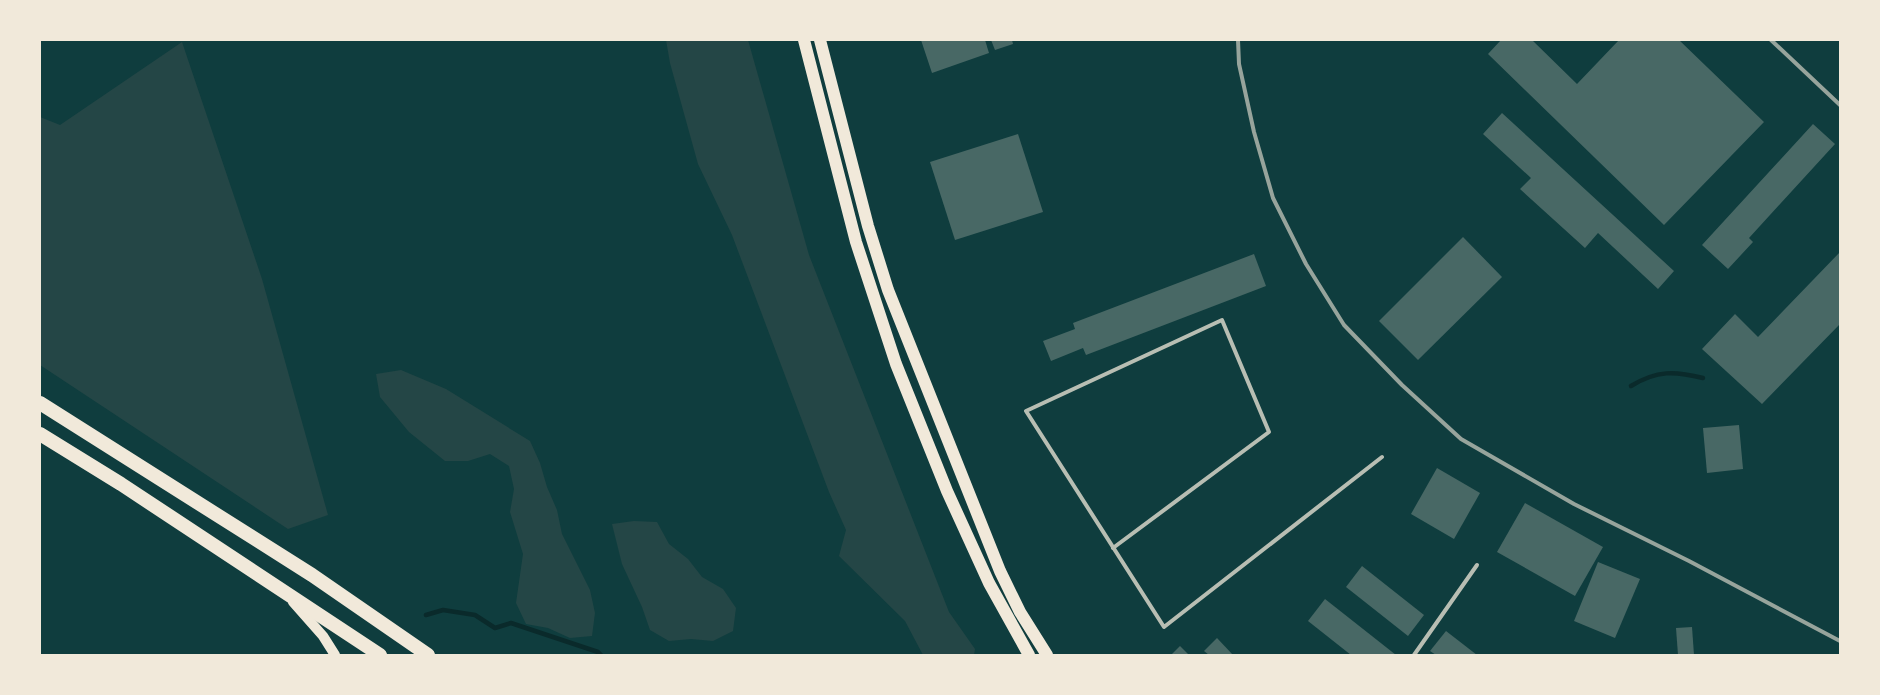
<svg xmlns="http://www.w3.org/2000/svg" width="1880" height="695" font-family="Ubuntu,sans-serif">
	<rect width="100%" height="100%" fill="#0f3d3e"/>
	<!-- green -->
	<g fill="#244646">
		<polygon points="666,40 748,40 809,255 949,612 975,649 974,655 923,655 905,621 839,556 846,530 829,492 732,235 698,164 670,63"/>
		<polygon points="182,42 262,279 328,515 288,529 40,365 40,117 60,125"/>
		<polygon points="401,370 446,389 530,441 540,463 547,487 557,510 562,534 590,590 595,613 592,636 570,638 548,628 526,624 516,603 523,554 510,512 514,489 509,466 490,454 468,461 445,461 409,432 380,397 376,374"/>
		<polygon points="634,521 657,522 669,544 688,559 702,577 723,589 736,608 733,631 713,641 691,639 669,641 650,630 642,607 622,564 612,524"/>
	</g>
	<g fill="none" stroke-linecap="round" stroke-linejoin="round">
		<!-- stream -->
		<g stroke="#0a2a2b" stroke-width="4.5">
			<path d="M1631,386C1657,370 1675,371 1703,378"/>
			<polyline points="426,615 443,610 475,615 495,628 511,623 598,652 601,655"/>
		</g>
	</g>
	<!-- building -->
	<g fill="#486865">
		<polygon points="921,40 985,40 989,53 932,73"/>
		<polygon points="991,40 1012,40 1013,44 995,50"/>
		<polygon points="1501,40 1532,40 1577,84 1619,40 1679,40 1764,122 1664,225 1488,54"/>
		<polygon points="1502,113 1674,271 1658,289 1598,233 1585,248 1520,189 1531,178 1483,134"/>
		<polygon points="1813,124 1835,144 1749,238 1753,242 1728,269 1702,245"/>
		<polygon points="1018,134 1043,212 955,240 930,162"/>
		<polygon points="1463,237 1502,277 1418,360 1379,321"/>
		<polygon points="1840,252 1840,324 1762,404 1702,349 1735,314 1758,337"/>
		<polygon points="1254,254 1266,286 1086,355 1083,348 1051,361 1043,341 1075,329 1073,323"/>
		<polygon points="1739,425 1743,469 1707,473 1703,428"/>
		<polygon points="1437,468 1480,493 1454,539 1411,514"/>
		<polygon points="1525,503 1603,547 1575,596 1497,552"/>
		<polygon points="1598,562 1640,579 1615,638 1574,621"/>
		<polygon points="1362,566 1424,615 1408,636 1346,587"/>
		<polygon points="1325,599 1396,655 1351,655 1308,621"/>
		<polygon points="1692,627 1694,655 1678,655 1676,628"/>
		<polygon points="1446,631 1477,655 1436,655 1430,651"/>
		<polygon points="1217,638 1233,655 1209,655 1204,651"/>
		<polygon points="1180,646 1189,655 1171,655"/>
	</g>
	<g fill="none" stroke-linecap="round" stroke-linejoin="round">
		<!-- service -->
		<g stroke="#b8beb3" stroke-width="4">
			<polyline points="1113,548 1269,432 1222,320 1026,411 1164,627 1382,457"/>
			<polyline points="1414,655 1477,565"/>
		</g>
		<!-- secondary -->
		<polyline stroke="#f1e9da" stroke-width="10" points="293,602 323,636 335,655"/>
		<!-- primary -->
		<g stroke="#f1e9da" stroke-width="12">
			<polyline points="804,40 856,242 896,364 947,491 989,583 1029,655"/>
			<polyline points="820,40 868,226 888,290 1000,571 1020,612 1047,655"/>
		</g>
		<!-- trunk -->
		<g stroke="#f1e9da" stroke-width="14">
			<polyline points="40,403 312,575 428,655"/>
			<polyline points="40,434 121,484 380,655"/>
		</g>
		<!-- rail -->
		<g stroke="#97a49c" stroke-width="4">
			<polyline points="1238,40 1239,64 1254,132 1273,198 1306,264 1344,325 1402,385 1461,439 1574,504 1689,561 1840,641"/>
			<polyline points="1771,40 1840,105"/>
		</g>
	</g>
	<!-- border -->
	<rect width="1880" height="695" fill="none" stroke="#f1e9da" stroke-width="82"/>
</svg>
